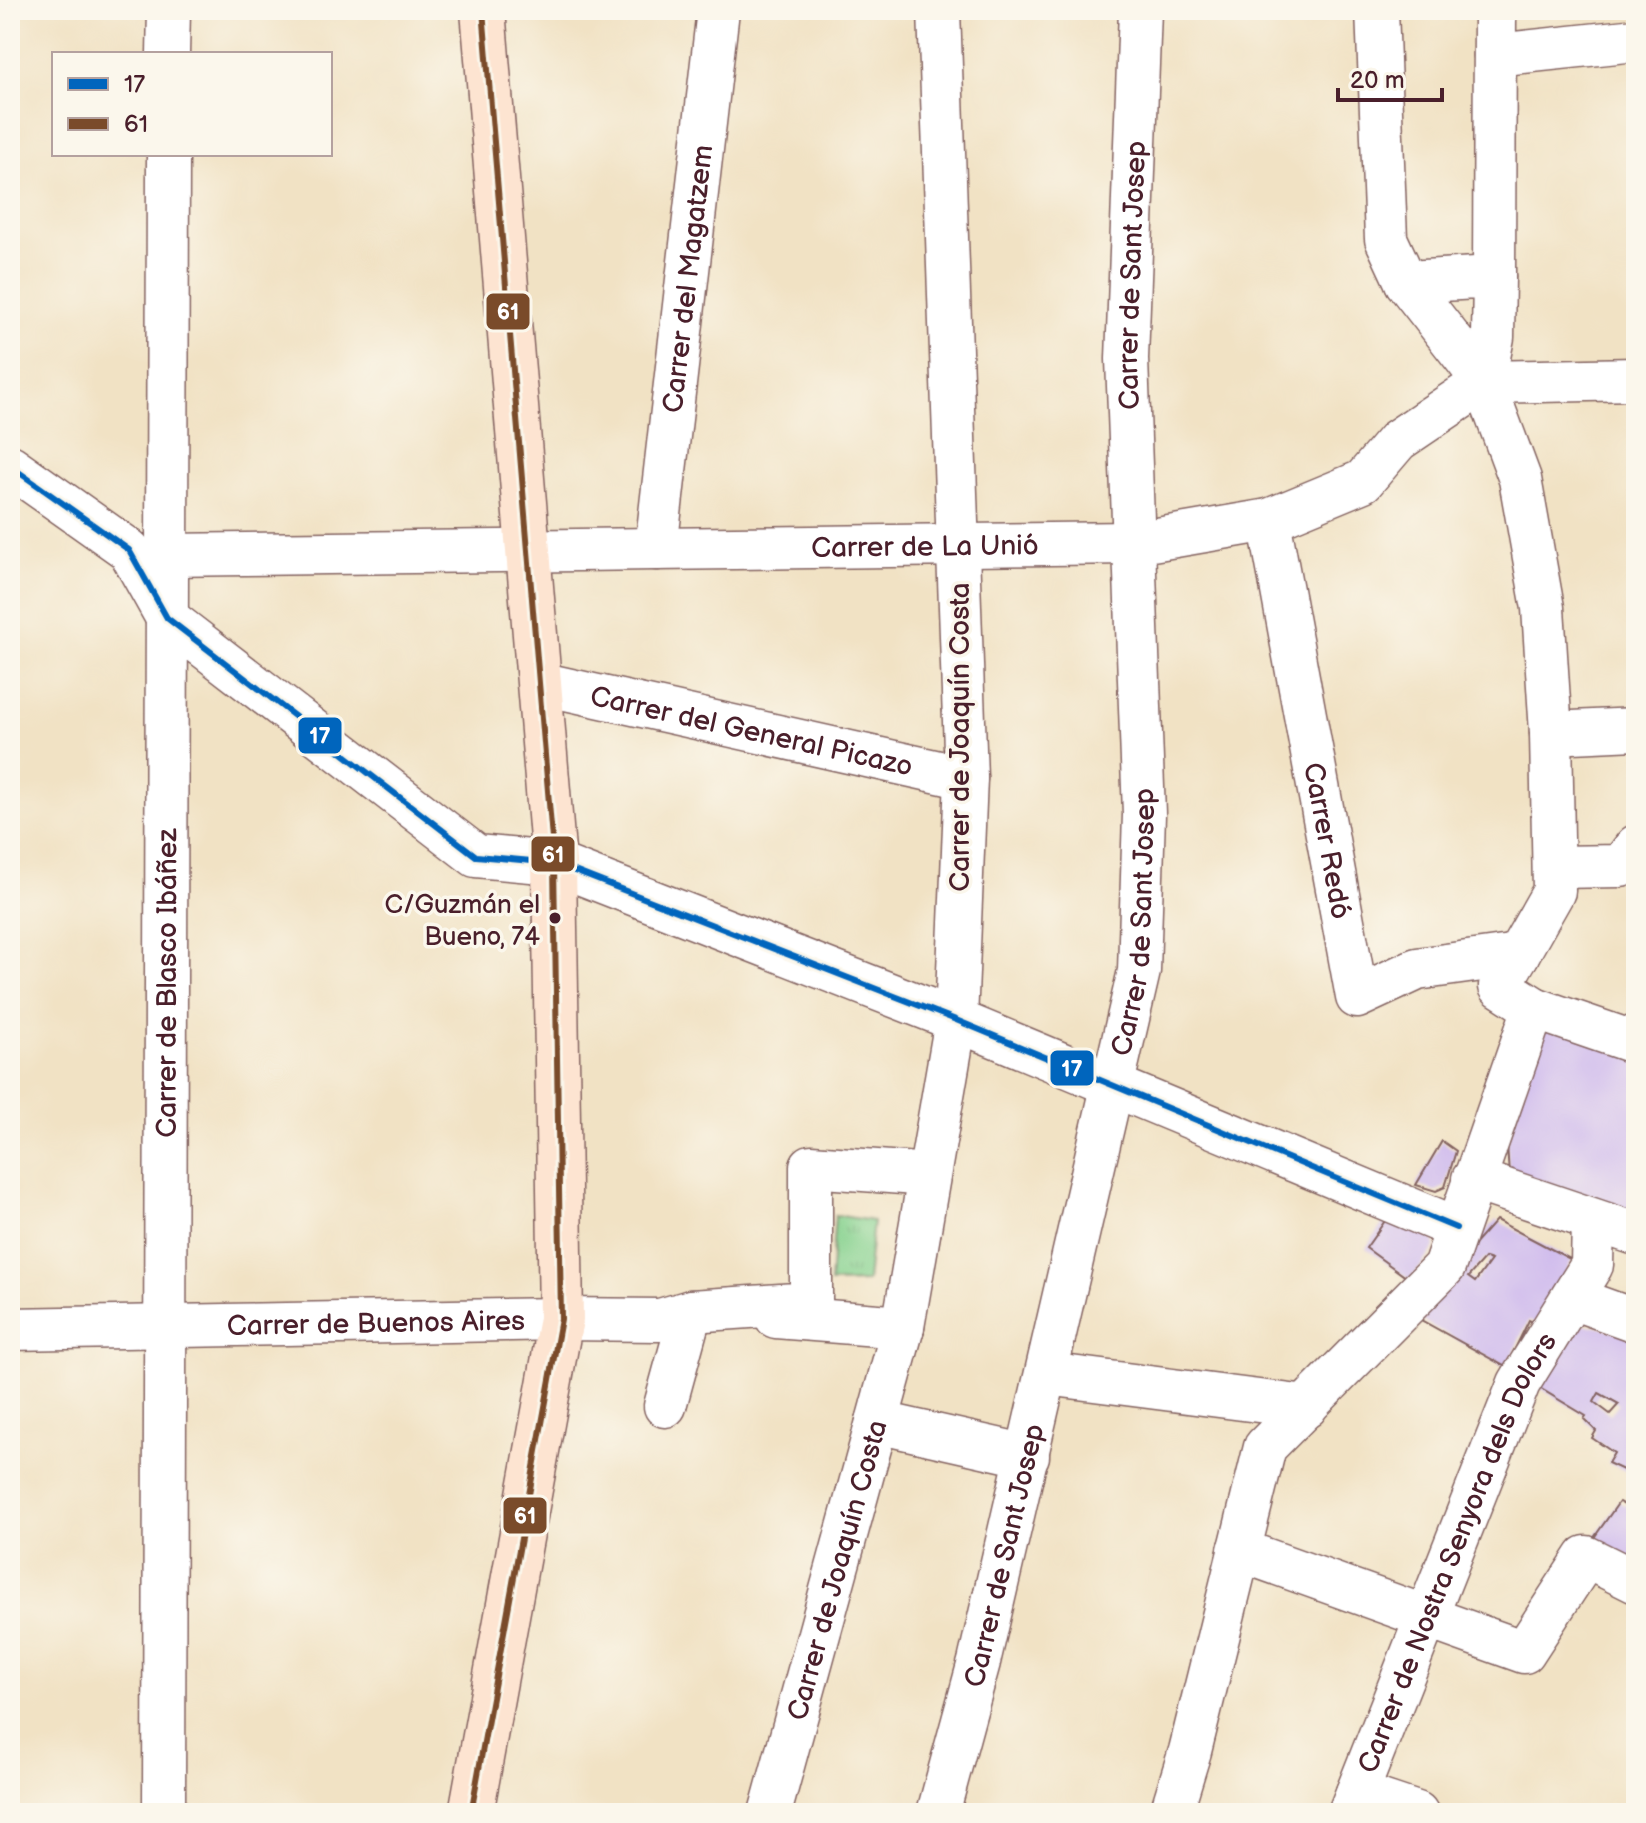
<svg xmlns="http://www.w3.org/2000/svg" width="1646" height="1823" font-family="'Balsamiq Sans',sans-serif">
	<defs>
		<pattern id="grass-tufts" width="24" height="20" patternUnits="userSpaceOnUse" patternTransform="scale(2)"><rect width="24" height="20" fill="#87d28f"/><path d="M3 7l-1-3M5 7V3M7 7l1-3M15 17l-1-3M17 17v-4M19 17l1-3" fill="none" stroke="#76b47c"/></pattern>
	</defs>
	<rect width="100%" height="100%" fill="#fbf7ec"/>
	<filter id="ink" filterUnits="userSpaceOnUse"><feTurbulence type="fractalNoise" baseFrequency=".0125" numOctaves="2"/><feDisplacementMap in="SourceGraphic" scale="16" xChannelSelector="R" yChannelSelector="G"/><feConvolveMatrix kernelMatrix="1 2 1 2 8 2 1 2 1" color-interpolation-filters="sRGB"/></filter>
	<filter id="wash" filterUnits="userSpaceOnUse"><feTurbulence type="fractalNoise" baseFrequency=".006" numOctaves="4" result="noise"/><feDisplacementMap in="SourceGraphic" scale="32" xChannelSelector="R" yChannelSelector="G"/><feGaussianBlur stdDeviation="1.8" result="paint"/><feColorMatrix in="noise" values="0 0 0 0 0 0 0 0 0 0 0 0 0 0 0 0 0 1.4 0 .05"/><feComposite in="paint" operator="in"/></filter>
	<g filter="url(#wash)">
		<rect width="100%" height="100%" fill="#f1e2c4"/>
		<!-- grass -->
		<polygon fill="url(#grass-tufts)" stroke="#68785d" stroke-width="2" points="835,1215 873,1221 867,1282 830,1283"/>
		<g id="blocks">
			<!-- building -->
			<g fill="#cdb8ed" fill-rule="evenodd">
				<polygon points="1545,1023 1636,1052 1636,1216 1509,1175 1507,1143"/>
				<polygon points="1442,1141 1456,1151 1445,1187 1436,1191 1416,1185"/>
				<polygon points="1387,1218 1434,1238 1435,1248 1410,1280 1366,1248"/>
				<path d="M1496,1220L1572,1260L1541,1326L1529,1320L1506,1367L1412,1315ZM1485,1258L1491,1260L1475,1282L1468,1277Z"/>
				<path d="M1571,1321L1636,1336V1476L1608,1463L1614,1453L1592,1438L1596,1431L1584,1419L1586,1416L1538,1387ZM1599,1393L1619,1404L1610,1414L1594,1402Z"/>
				<polygon points="1632,1497 1636,1499 1636,1579 1586,1549 1619,1502 1626,1506"/>
			</g>
		</g>
	</g>
	<g filter="url(#ink)">
		<use href="#blocks" fill-opacity="0" stroke="#846361" stroke-width="2"/>
		<g fill="none" stroke-linecap="round" stroke-linejoin="round">
			<!-- street casing -->
			<g stroke="#846361" stroke-width="45">
				<g id="street">
					<polyline points="168,54 169,10"/>
					<polyline points="1495,55 1636,40"/>
					<polyline points="1494,277 1495,10"/>
					<polyline points="1406,282 1494,277 1493,337 1484,382"/>
					<polyline points="10,466 129,550 167,618 476,856 554,863 956,1020 1456,1228"/>
					<path id="s1" d="M1269,520L1357,997L1417,969L1518,955"/>
					<path id="s2" d="M656,549L718,10"/>
					<path id="s3" d="M167,555L1134,543L1269,520L1363,481L1398,440L1484,382L1636,379"/>
					<path id="s4" d="M539,683L966,778"/>
					<polyline points="1551,733 1636,729"/>
					<polyline points="1554,867 1621,866 1636,846"/>
					<polyline points="1534,1008 1636,1043"/>
					<polyline points="1473,1179 1636,1234"/>
					<polyline points="1572,1298 1636,1321"/>
					<polyline points="776,1317 903,1327"/>
					<path id="s5" d="M10,1329L561,1319L660,1320L691,1311L811,1303V1166L929,1175"/>
					<polyline points="1047,1374 1306,1407"/>
					<polyline points="665,1406 691,1311"/>
					<polyline points="877,1422 1028,1456"/>
					<polyline points="1239,1550 1524,1652 1586,1557 1636,1582"/>
					<polyline points="1357,1793 1417,1813"/>
					<path id="s6" d="M164,1813L168,154"/>
					<path id="s7" d="M770,1813L903,1327L956,1020L966,778L939,10"/>
					<path id="s8" d="M938,1813L979,1662L1139,971L1144,814L1127,359L1140,10"/>
					<polyline points="1171,1813 1190,1751 1265,1447 1444,1267 1534,1008 1500,986 1554,891 1551,733 1543,608 1520,479 1484,382 1406,282 1386,239 1377,10"/>
					<path id="s9" d="M1349,1813L1519,1383L1592,1265L1593,1220"/>
				</g>
			</g>
			<!-- secondary casing -->
			<g stroke="#846361" stroke-width="47">
				<polyline id="secondary" points="471,1813 561,1319 554,863 483,10"/>
			</g>
			<!-- street -->
			<use href="#street" stroke="#fff" stroke-width="42"/>
			<!-- secondary -->
			<use href="#secondary" stroke="#fde4d1" stroke-width="44"/>
			<!-- bus-1 casing -->
			<g stroke="#fbf7ec" stroke-width="12">
				<polyline id="bus-1" points="10,466 129,550 167,618 476,856 554,863 956,1020 1456,1228"/>
			</g>
			<!-- bus-2 casing -->
			<g stroke="#fbf7ec" stroke-width="12">
				<polyline id="bus-2" points="471,1813 561,1319 554,863 483,10"/>
			</g>
			<!-- bus-1 -->
			<use href="#bus-1" stroke="#0065bd" stroke-width="6"/>
			<!-- bus-2 -->
			<use href="#bus-2" stroke="#7a4b2a" stroke-width="6"/>
		</g>
	</g>
	<!-- markers -->
	<circle fill="#4a1f2b" stroke="#fbf7ec" stroke-width="3" cx="555" cy="918" r="7"/>
	<g text-anchor="middle" stroke-width="7" stroke-linejoin="round" paint-order="stroke">
		<!-- bus labels -->
		<g font-size="26" fill="#4a1f2b" stroke="#fbf7ec" text-anchor="end">
			<text x="540" y="913">C/Guzmán el<tspan x="540" dy="32">Bueno, 74</tspan></text>
		</g>
		<!-- street labels -->
		<g font-size="28" fill="#4a1f2b" stroke="#fbf7ec">
			<text dy="10" stroke="none"><textPath href="#s8" startOffset="1562">Carrer de Sant Josep</textPath></text>
			<text dy="10" stroke="none"><textPath href="#s2" startOffset="272">Carrer del Magatzem</textPath></text>
			<text dy="10" stroke="none"><textPath href="#s3" startOffset="758">Carrer de La Unió</textPath></text>
			<text dy="10" stroke="none"><textPath href="#s4" startOffset="218">Carrer del General Picazo</textPath></text>
			<text transform="translate(959 737) rotate(-90)" y="10">Carrer de Joaquín Costa</text>
			<text dy="10" stroke="none"><textPath href="#s1" startOffset="326">Carrer Redó</textPath></text>
			<text dy="10" stroke="none"><textPath href="#s8" startOffset="914">Carrer de Sant Josep</textPath></text>
			<text dy="10" stroke="none"><textPath href="#s6" startOffset="830">Carrer de Blasco Ibáñez</textPath></text>
			<text dy="10" stroke="none"><textPath href="#s5" startOffset="366">Carrer de Buenos Aires</textPath></text>
			<text dy="10" stroke="none"><textPath href="#s9" startOffset="282">Carrer de Nostra Senyora dels Dolors</textPath></text>
			<text dy="10" stroke="none"><textPath href="#s8" startOffset="266">Carrer de Sant Josep</textPath></text>
			<text dy="10" stroke="none"><textPath href="#s7" startOffset="252">Carrer de Joaquín Costa</textPath></text>
		</g>
	</g>
	<g stroke="#fbf7ec" stroke-width="3">
		<rect x="485" y="292" width="46" height="39" rx="8" fill="#7a4b2a"/>
		<rect x="297" y="716" width="46" height="39" rx="8" fill="#0065bd"/>
		<rect x="530" y="835" width="46" height="38" rx="8" fill="#7a4b2a"/>
		<rect x="1049" y="1049" width="46" height="38" rx="8" fill="#0065bd"/>
		<rect x="502" y="1496" width="46" height="39" rx="8" fill="#7a4b2a"/>
	</g>
	<g font-size="22" text-anchor="middle" font-weight="bold" fill="#fff">
		<text x="508" y="319">61</text>
		<text x="320" y="743">17</text>
		<text x="553" y="862">61</text>
		<text x="1072" y="1076">17</text>
		<text x="525" y="1523">61</text>
	</g>
	<!-- margin -->
	<rect width="1646" height="1823" fill="none" stroke="#fbf7ec" stroke-width="40"/>
	<!-- legend -->
	<rect x="52" y="52" width="280" height="104" fill="#fbf7ec" stroke="#b4a19f" stroke-width="2"/>
	<rect x="68" y="78" width="40" height="12" fill="#0065bd" stroke="#b4a19f" stroke-width="2"/>
	<text x="124" y="92" font-size="24" fill="#4a1f2b">17</text>
	<rect x="68" y="118" width="40" height="12" fill="#7a4b2a" stroke="#b4a19f" stroke-width="2"/>
	<text x="124" y="132" font-size="24" fill="#4a1f2b">61</text>
	<!-- scale -->
	<path d="M1338 88v12h104v-12" fill="none" stroke="#4a1f2b" stroke-width="4"/>
	<text x="1350" y="88" font-size="24" fill="#4a1f2b" stroke="#fbf7ec" stroke-width="6" paint-order="stroke">20 m</text>
</svg>
